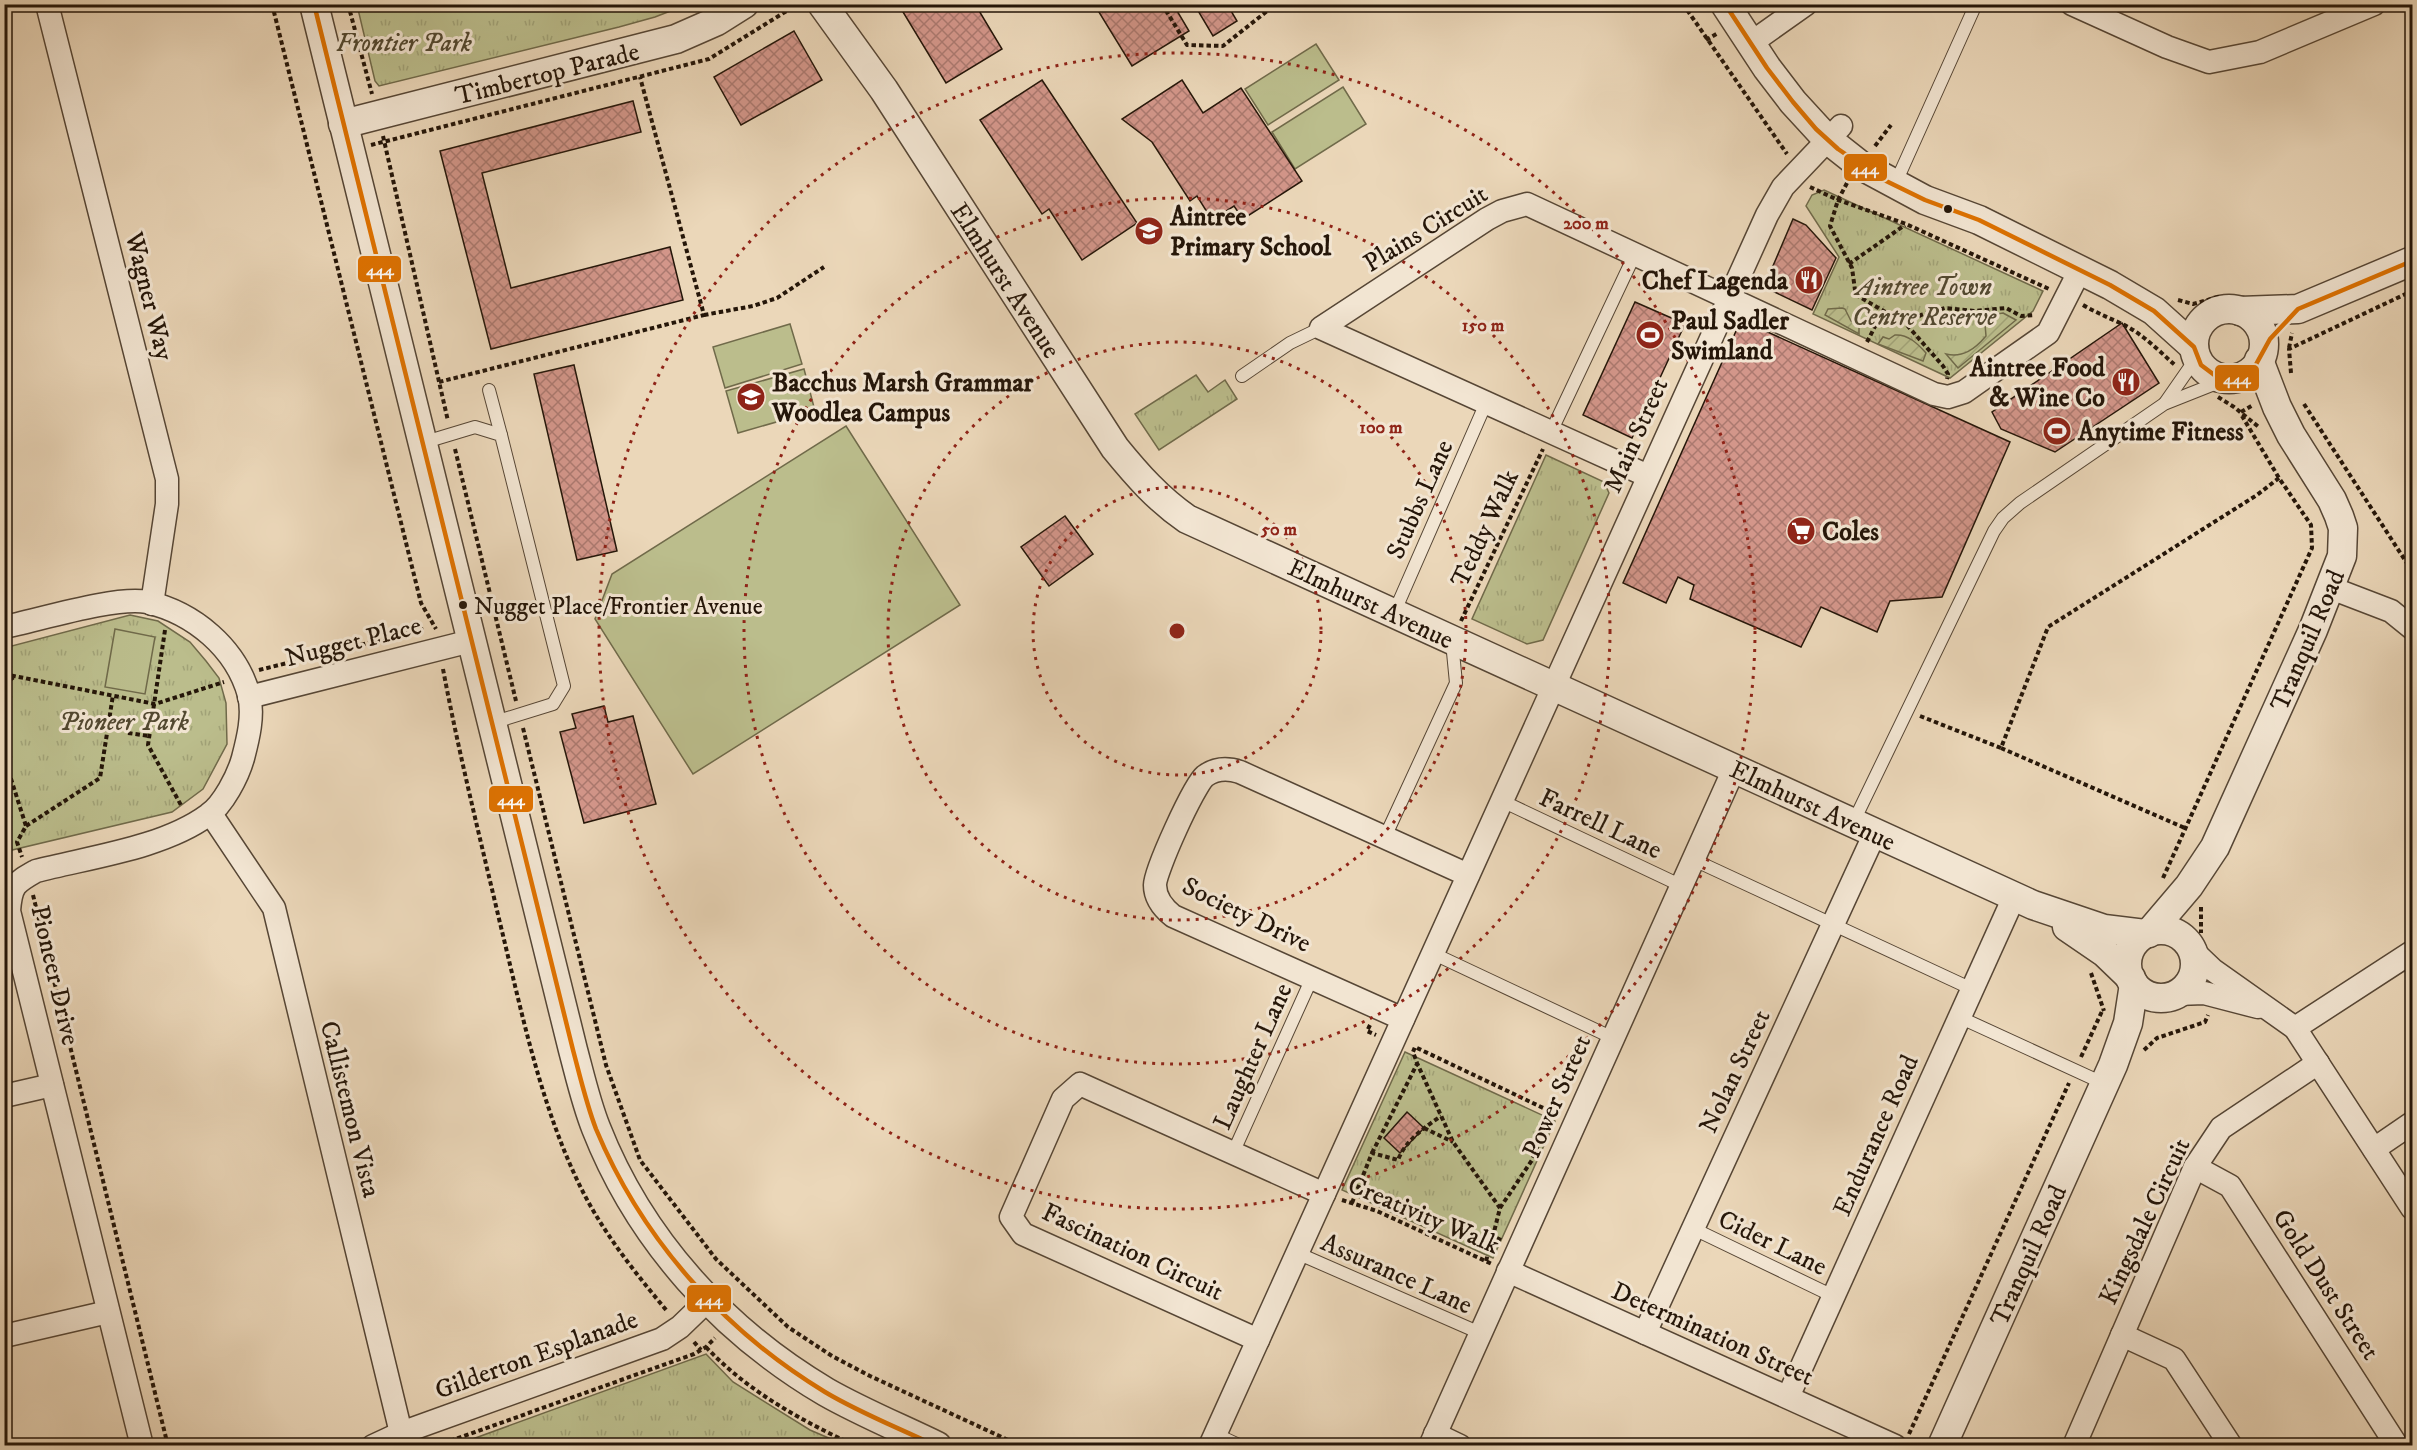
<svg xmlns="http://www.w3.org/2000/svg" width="2417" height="1450" font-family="'IM FELL DW Pica',serif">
	<defs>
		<pattern id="park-tufts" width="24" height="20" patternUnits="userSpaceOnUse" patternTransform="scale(1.5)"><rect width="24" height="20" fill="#bbbd8c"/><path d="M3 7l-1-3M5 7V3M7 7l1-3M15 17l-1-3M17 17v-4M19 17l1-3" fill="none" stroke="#a1a277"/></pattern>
		<pattern id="garden-furrows" width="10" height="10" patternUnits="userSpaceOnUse" patternTransform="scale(1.5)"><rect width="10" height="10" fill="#bbbd8c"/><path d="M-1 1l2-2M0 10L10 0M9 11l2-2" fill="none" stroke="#a1a277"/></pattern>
		<pattern id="building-cross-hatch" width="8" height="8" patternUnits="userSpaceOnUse" patternTransform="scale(1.5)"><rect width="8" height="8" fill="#d3968a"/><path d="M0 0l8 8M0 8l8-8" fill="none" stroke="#ab796f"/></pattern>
	</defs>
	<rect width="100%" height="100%" fill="#ebd7b9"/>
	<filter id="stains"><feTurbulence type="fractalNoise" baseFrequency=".00333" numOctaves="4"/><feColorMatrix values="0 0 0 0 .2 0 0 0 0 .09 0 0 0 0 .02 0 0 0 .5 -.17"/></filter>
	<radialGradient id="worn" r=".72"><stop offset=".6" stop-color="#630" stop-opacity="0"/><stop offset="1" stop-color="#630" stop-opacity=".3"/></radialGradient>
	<!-- park -->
	<g fill="url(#park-tufts)" stroke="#706a4a" stroke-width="1.5">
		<polygon points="357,5 357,4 686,5 655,17 619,27 379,86 375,81"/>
		<polygon points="1824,190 2043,291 2033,311 1950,378 1813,314 1839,257 1806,206 1812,195"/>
		<polygon points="1196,375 1208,392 1225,380 1237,399 1159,450 1135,414"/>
		<polygon points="1546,455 1604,482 1609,493 1543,640 1527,644 1472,619"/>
		<polygon points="130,615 158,621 190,642 206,661 219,678 226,703 227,744 203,789 172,812 12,850 4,816 4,648"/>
		<polygon points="1405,1052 1555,1121 1493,1258 1342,1190"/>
		<polygon points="706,1354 733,1382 810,1430 845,1445 456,1445"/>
	</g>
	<!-- garden -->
	<g fill="url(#garden-furrows)" stroke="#706a4a" stroke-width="1.5">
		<polygon points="1842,308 1845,309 1851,321 1859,325 1859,334 1825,315 1828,309"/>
		<path d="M2003,313L2016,320L1958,368L1946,354C1963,358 1975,349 1986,336L1985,324L1978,317Z"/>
		<path d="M1895,335C1908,334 1918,344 1926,353L1923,361L1878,344L1883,337L1889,339Z"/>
	</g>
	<!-- pitch -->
	<g fill="#bbbd8c" stroke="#706a4a" stroke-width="1.5">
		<polygon points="1316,44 1339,80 1268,125 1245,89"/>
		<polygon points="1343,87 1366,124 1295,169 1272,132"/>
		<polygon points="790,324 802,364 725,388 713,347"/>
		<polygon points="804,369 815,411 738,433 726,391"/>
		<polygon points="846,426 960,605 693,774 595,619 612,574"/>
		<polygon points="115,629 155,637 145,694 105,687"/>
	</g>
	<!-- building -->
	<g fill="url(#building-cross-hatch)" stroke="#251609" stroke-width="1.5">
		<polygon points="916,4 975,4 1002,49 946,83 903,12"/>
		<polygon points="1094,4 1173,4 1189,31 1132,66"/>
		<polygon points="1194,4 1227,4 1237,21 1213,36"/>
		<polygon points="794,31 822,80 741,125 714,77"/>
		<polygon points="1042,80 1137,223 1082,260 1049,209 1042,214 980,120"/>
		<polygon points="1182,80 1203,113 1241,88 1302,181 1243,219 1234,206 1212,220 1197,196 1190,201 1152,142 1122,119"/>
		<polygon points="633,101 641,132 482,173 511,288 670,247 683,300 491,349 440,151"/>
		<polygon points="1793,219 1806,225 1836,258 1812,310 1764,287"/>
		<polygon points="1635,302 1685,324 1632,438 1583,415"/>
		<polygon points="1741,320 2010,442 1942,597 1890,601 1877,632 1821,607 1801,647 1690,599 1694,585 1678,577 1666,603 1623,583"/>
		<polygon points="2122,323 2159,383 2055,452 2001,429 1992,412"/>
		<polygon points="574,365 617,551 577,560 534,374"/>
		<polygon points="1065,516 1093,554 1049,586 1021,547"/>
		<polygon points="604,706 608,722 633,716 656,804 584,823 560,732 576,728 572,714"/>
		<polygon points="1407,1112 1424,1128 1400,1153 1384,1138"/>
	</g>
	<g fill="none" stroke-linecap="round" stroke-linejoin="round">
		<!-- service casing -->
		<g stroke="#564635" stroke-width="14">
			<g id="service">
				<polyline points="1901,171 1976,4"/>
				<polyline points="1242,376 1290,343 1321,328"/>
				<polyline points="489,390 501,435"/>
				<polyline points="2165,403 2197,357"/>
				<polyline points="1551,432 1635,254"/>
				<polyline points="422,443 475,427 501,435 564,686 553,704 492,723"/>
				<polyline points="1394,613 1486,403"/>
				<polyline points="1502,801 1682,886"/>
				<polyline points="1853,823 1994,531 2003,518 2020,503 2164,404 2227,379"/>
				<polyline points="1385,837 1456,683 1452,642"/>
				<polyline points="1694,860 1972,989"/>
				<polyline points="1432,953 1613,1038"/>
				<polyline points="1959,1017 2105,1084"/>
				<polyline points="1233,1153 1312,978"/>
				<polyline points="1694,1229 1833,1296"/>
				<polyline points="1297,1253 1480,1333"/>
				<polyline points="1215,1434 1241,1446"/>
			</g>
		</g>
		<!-- minor casing -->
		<g stroke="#564635" stroke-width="25">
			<g id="minor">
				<polyline points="47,4 167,479 167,504 152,604"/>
				<polyline points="2072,4 2167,47 2209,62 2260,52 2374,4"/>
				<polyline points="1751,43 1806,4"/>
				<polyline points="1648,476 1321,328 1487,219 1502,211 1527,204 1934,394 1948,397 1964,392 2048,333 2080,270"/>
				<polyline points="2331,588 2391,611 2412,628"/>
				<path d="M4,627C39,620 115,596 147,602C194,613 236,648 249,695C254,715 248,739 243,758C238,776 223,805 208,815C163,848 90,857 36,871C15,883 11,885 9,911L142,1446"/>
				<polyline points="249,697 471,641"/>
				<polyline points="211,814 274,908 401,1433"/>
				<polyline points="2192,950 2213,970 2295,1028 2412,1208"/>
				<polyline points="2177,994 2204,993 2258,1007"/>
				<path d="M1403,1019L1173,916C1163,908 1155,898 1155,885C1155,871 1194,785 1205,776C1216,768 1228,768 1240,772L1468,875"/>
				<polyline points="2295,1028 2412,952"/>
				<polyline points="4,1096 52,1085"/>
				<polyline points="2374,1149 2412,1123"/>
				<polyline points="2195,1167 2230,1186 2397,1446"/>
				<polyline points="1508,1271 1895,1446"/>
				<polyline points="1645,1333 1875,833"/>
				<polyline points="2122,1335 2174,1359 2231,1446"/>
				<polyline points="4,1336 108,1312"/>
				<polyline points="1258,1340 1023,1234 1011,1217 1063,1099 1080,1084 1324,1194"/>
				<polyline points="1788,1397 2014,897"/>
				<polyline points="1435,1434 1460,1446"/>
				<polyline points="373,1446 401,1433 662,1339 680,1327 708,1300"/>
				<polyline points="1210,1446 1767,215 1783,187 1841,126"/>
				<polyline points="1430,1446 1734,769"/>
				<polyline points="2074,1446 2195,1167 2221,1128 2318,1063"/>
			</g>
		</g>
		<!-- tertiary casing -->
		<g stroke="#564635" stroke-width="31">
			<g id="tertiary">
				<path d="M314,4L573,1050C580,1076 586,1103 596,1128C640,1240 723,1331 826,1392C861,1412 900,1428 937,1446"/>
				<path d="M822,4L884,90L1115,448C1137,475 1158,499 1187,519L2033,905L2104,929L2145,934"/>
				<polyline points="1725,4 1767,68 1793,102 1827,139 1860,165 1925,200 1979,220 2110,285 2154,311 2194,347"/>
				<polyline points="343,124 676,39 717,21 744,4"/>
				<circle cx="2229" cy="344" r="35"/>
				<polyline points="2240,311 2298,309 2412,261"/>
				<polyline points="2067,927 2105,953 2131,978"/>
				<circle cx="2161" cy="964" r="34"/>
				<polyline points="2149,933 2189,886 2215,847 2313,630 2342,556 2343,528 2339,516 2332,500 2291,435 2277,407 2259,360"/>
				<polyline points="1942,1446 2113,1065 2128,1023 2134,984"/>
			</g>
		</g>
		<!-- path -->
		<g stroke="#251609" stroke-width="4" stroke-dasharray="4.5 3" stroke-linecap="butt">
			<polyline points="272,4 421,603 436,629"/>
			<polyline points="348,4 372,94"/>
			<polyline points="1162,4 1187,45 1223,46 1276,4"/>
			<polyline points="1683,4 1787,154"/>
			<polyline points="1706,40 1718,33"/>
			<polyline points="383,136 448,421"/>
			<polyline points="371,145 709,59 798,4"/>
			<polyline points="1875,146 1891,125"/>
			<polyline points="1847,183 1838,200 1830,226 1852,268 1855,290 1858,296 1906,324 1943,366 1948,374 1947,379"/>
			<polyline points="1810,187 1838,200 1906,224 2049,289"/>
			<polyline points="1849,264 1905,225"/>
			<polyline points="2178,300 2193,304 2218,297 2223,298"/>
			<path d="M2083,305C2095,312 2107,317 2120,323C2141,332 2159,351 2176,366"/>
			<polyline points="704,315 753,306 777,298 824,267"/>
			<polyline points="1906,324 1921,315 1945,308 1975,311 2006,308 2021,316 2034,315"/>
			<polyline points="1867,342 1883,311"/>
			<polyline points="2289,348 2292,333"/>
			<polyline points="2291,373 2289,349 2412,291"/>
			<polyline points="439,382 704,315 640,77"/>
			<polyline points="2218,397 2234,407 2260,428"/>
			<polyline points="2304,404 2412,571"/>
			<polyline points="2241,412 2253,405"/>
			<polyline points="455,449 516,701"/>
			<polyline points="1461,621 1543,449"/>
			<polyline points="165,630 148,745 182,807"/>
			<path d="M443,669C459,754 480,838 500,923C522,1013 541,1109 583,1192C605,1235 636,1274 667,1311"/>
			<polyline points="259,670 424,629"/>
			<polyline points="4,674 155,704 224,682"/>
			<polyline points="4,685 15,676"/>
			<polyline points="1920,716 2001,748 2048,627 2257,495 2279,478"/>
			<polyline points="523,728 606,1065 640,1160 716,1259 788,1327 832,1356 870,1376 1021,1446"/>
			<polyline points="128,733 149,736"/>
			<polyline points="2001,748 2185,828"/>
			<polyline points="4,757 26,826 17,842 22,857"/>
			<polyline points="26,826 100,778 113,695"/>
			<polyline points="2163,878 2312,548 2311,525 2279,478 2242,416"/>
			<polyline points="33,895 168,1446"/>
			<polyline points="2201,907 2201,933"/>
			<polyline points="2091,973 2104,1011"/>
			<polyline points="1370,1025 1367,1031 1376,1035"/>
			<polyline points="2144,1050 2157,1038 2205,1022 2208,1015"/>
			<polyline points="2081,1057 2103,1009"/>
			<polyline points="1424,1128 1453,1142"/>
			<polyline points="1372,1153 1417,1064"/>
			<polyline points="1342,1200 1377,1211 1492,1264"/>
			<path d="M1352,1203L1372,1153L1398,1160C1405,1141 1425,1127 1441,1116"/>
			<polyline points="1500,1208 1532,1160 1552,1112"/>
			<polyline points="1501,1240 1493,1236 1500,1208 1453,1142 1417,1063 1413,1052 1415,1047 1558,1115"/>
			<polyline points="1486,1261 1493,1236"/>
			<polyline points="694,1342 701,1350"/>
			<path d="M706,1347C747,1391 802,1421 856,1446"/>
			<polyline points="1909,1434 2069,1083"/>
			<polyline points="436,1446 694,1354 706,1347 715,1338"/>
		</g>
		<!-- service -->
		<use href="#service" stroke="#f2e5d2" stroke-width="12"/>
		<!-- minor -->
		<use href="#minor" stroke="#f2e5d2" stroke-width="22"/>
		<!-- tertiary -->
		<use href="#tertiary" stroke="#f2e5d2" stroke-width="28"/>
		<!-- bus-1 casing -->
		<g stroke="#f2e5d2" stroke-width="9">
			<g id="bus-1">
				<path d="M314,4L573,1050C580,1076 586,1103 596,1129C642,1239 723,1330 825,1392C860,1413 899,1428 936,1446"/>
				<polyline points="1725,4 1767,68 1793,102 1816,129 1838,149 1882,179 1925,200 1979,220 2110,285 2154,311 2194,347 2201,365 2217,377 2237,378 2254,368 2270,339 2298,309 2412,261"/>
			</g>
		</g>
		<!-- bus-1 -->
		<use href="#bus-1" stroke="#de7201" stroke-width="4.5"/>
	</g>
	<!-- distance rings -->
	<g fill="none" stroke="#8f2418" stroke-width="3" stroke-dasharray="3 6">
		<circle cx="1177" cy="631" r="144"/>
		<circle cx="1177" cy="631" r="289"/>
		<circle cx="1177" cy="631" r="433"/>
		<circle cx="1177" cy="631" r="578"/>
	</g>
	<!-- icons -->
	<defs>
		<g id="school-disc" transform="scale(1.5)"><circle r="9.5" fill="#8f2418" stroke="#f2e5d2"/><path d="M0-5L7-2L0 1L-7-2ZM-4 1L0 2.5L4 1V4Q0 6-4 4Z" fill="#fff"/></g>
		<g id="restaurant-disc" transform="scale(1.5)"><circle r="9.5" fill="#8f2418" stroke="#f2e5d2"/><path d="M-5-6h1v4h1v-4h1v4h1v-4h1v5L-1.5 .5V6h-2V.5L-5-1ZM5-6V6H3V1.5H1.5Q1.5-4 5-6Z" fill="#fff"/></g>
		<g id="stadium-disc" transform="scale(1.5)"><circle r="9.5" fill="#8f2418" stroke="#f2e5d2"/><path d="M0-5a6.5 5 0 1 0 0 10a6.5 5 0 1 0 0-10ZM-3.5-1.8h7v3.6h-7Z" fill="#fff"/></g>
		<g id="supermarket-disc" transform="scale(1.5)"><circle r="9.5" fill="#8f2418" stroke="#f2e5d2"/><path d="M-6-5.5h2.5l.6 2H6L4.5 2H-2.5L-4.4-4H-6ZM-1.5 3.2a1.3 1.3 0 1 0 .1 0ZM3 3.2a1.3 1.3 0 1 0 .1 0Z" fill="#fff"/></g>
	</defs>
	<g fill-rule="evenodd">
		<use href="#school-disc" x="1149" y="231"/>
		<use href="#restaurant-disc" x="1809" y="280"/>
		<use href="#stadium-disc" x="1650" y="335"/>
		<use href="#restaurant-disc" x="2126" y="382"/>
		<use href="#school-disc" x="751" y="397"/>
		<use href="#stadium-disc" x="2057" y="431"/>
		<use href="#supermarket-disc" x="1801" y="531"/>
	</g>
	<!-- markers -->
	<g fill="#251609" stroke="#f2e5d2" stroke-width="2">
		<circle cx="1948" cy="209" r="5"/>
		<circle cx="463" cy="605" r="5"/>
	</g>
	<g text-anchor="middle" stroke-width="6" stroke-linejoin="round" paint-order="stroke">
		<!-- bus labels -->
		<g font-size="24" fill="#251609" stroke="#f2e5d2" text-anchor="start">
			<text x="474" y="614">Nugget Place/Frontier Avenue</text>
		</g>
		<!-- park labels -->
		<g font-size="26" font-style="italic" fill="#524830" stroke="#f2e5d2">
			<text x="404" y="51">Frontier Park</text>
			<text x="1924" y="295">Aintree Town<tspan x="1924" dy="30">Centre Reserve</tspan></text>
			<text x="124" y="730">Pioneer Park</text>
		</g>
		<!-- street labels -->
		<g font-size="26" fill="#251609" stroke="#f2e5d2">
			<text transform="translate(547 73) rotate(-14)" y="9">Timbertop Parade</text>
			<text transform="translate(1425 228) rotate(-32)" y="9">Plains Circuit</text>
			<text transform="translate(1006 280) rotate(57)" y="9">Elmhurst Avenue</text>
			<text transform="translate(150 296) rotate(76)" y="9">Wagner Way</text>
			<text transform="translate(1635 435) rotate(-66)" y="9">Main Street</text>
			<text transform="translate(1419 499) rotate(-66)" y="9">Stubbs Lane</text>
			<text transform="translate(1484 528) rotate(-65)" y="9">Teddy Walk</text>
			<text transform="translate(1371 603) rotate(25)" y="9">Elmhurst Avenue</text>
			<text transform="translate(2307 640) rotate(-67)" y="9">Tranquil Road</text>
			<text transform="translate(353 641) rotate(-14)" y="9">Nugget Place</text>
			<text transform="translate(1813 805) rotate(25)" y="9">Elmhurst Avenue</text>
			<text transform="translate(1601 823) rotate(25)" y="9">Farrell Lane</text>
			<text transform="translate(1247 914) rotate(26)" y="9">Society Drive</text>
			<text transform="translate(56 975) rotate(77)" y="9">Pioneer Drive</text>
			<text transform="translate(1252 1056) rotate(-66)" y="9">Laughter Lane</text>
			<text transform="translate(1734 1071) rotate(-65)" y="9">Nolan Street</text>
			<text transform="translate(1556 1096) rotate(-66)" y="9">Power Street</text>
			<text transform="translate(351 1109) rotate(76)" y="9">Callistemon Vista</text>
			<text transform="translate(1875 1135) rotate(-66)" y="9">Endurance Road</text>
			<text transform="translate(1424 1214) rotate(23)" y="9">Creativity Walk</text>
			<text transform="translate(2144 1221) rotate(-65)" y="9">Kingsdale Circuit</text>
			<text transform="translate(1773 1242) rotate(26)" y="9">Cider Lane</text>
			<text transform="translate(1133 1251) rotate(25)" y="9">Fascination Circuit</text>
			<text transform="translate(2028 1255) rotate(-66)" y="9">Tranquil Road</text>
			<text transform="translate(1397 1273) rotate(24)" y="9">Assurance Lane</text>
			<text transform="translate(2327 1284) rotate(57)" y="9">Gold Dust Street</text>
			<text transform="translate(1713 1333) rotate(24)" y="9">Determination Street</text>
			<text transform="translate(536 1354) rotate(-20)" y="9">Gilderton Esplanade</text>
		</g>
		<!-- poi labels -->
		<g font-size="26" font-weight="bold" fill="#251609" stroke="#f2e5d2" text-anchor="start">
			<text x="1170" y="225">Aintree<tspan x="1170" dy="30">Primary School</tspan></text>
			<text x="1788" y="289" text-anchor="end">Chef Lagenda</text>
			<text x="1671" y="329">Paul Sadler<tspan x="1671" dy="30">Swimland</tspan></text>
			<text x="2105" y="376" text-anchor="end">Aintree Food<tspan x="2105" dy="30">&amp; Wine Co</tspan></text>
			<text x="772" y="391">Bacchus Marsh Grammar<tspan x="772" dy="30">Woodlea Campus</tspan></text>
			<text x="2078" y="440">Anytime Fitness</text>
			<text x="1822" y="540">Coles</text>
		</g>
	</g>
	<circle cx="1177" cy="631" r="9" fill="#8f2418" stroke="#f2e5d2" stroke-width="3"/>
	<g font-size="18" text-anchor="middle" font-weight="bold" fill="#8f2418" stroke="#f2e5d2" stroke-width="6" stroke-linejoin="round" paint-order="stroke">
		<text x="1586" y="229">200 m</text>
		<text x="1483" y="331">150 m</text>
		<text x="1381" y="433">100 m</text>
		<text x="1279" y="535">50 m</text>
	</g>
	<g stroke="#f2e5d2" stroke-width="2">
		<rect x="1843" y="153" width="45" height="29" rx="6" fill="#de7201"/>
		<rect x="357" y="255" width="45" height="28" rx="6" fill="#de7201"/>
		<rect x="2214" y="364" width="46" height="28" rx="6" fill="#de7201"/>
		<rect x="488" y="785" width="46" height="28" rx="6" fill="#de7201"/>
		<rect x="686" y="1284" width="46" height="29" rx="6" fill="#de7201"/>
	</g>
	<g font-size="16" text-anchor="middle" font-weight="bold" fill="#fff">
		<text x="1865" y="174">444</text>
		<text x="380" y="275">444</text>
		<text x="2237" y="384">444</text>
		<text x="511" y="805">444</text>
		<text x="709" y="1305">444</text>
	</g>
	<!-- margin -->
	<rect width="2417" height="1450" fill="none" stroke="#ebd7b9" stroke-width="24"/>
	<rect x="6" y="6" width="2405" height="1438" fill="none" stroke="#251609" stroke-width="3"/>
	<rect x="12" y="12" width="2393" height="1426" fill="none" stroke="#251609" stroke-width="1.5"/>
	<rect width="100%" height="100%" filter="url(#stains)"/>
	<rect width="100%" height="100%" fill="url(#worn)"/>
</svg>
